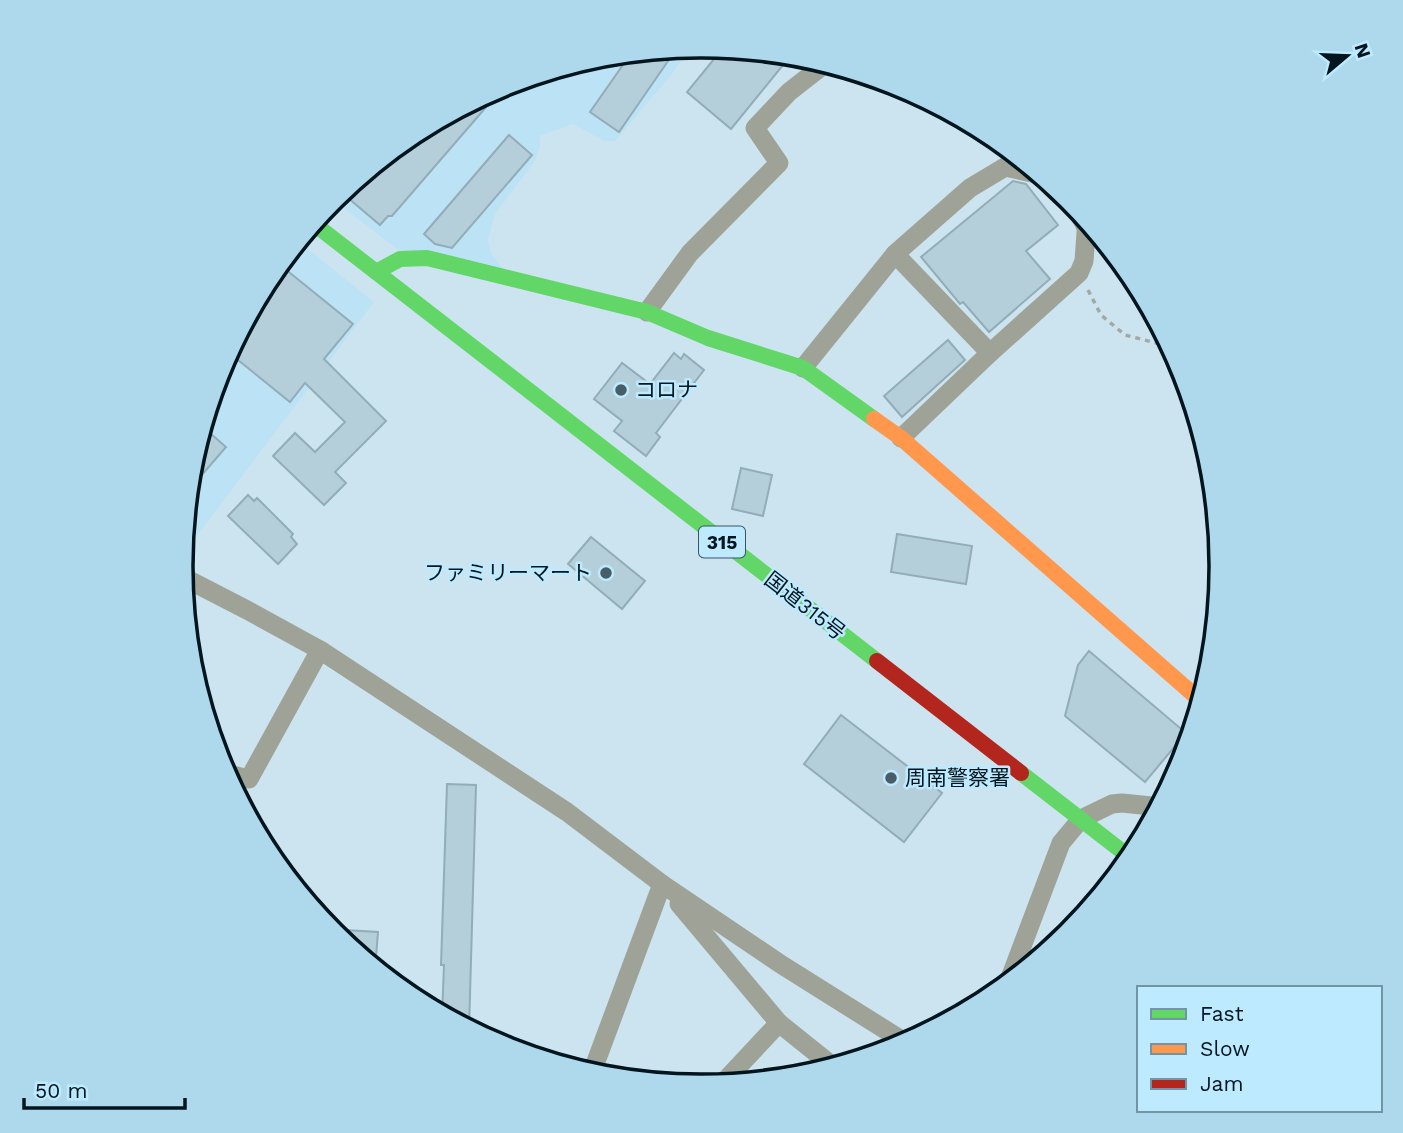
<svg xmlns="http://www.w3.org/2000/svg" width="1403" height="1133" font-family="'Work Sans','Noto Sans JP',sans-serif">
	<rect width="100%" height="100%" fill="#cce4f0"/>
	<!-- built -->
	<g fill="#bce3f5">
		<polygon points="693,46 668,79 615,141 604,141 573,124 539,136 540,146 535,161 495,214 488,240 491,253 511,279 397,249 332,199 412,133 502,85 600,55"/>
		<polygon points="298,241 374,302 181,557 191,464 220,367 269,277"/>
	</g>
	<!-- building -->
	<g fill="#b4ceda" stroke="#92acb8" stroke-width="2">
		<polygon points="677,48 619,132 590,112 632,52"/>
		<polygon points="723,48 792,54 731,129 687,92"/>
		<polygon points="506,84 392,216 388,216 380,225 341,192 412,133"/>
		<polygon points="509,135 532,155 452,248 435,244 424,234"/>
		<polygon points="1013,181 1026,184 1058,225 1026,251 1050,279 989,332 963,302 960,304 921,257"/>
		<polygon points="279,264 353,324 324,359 386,421 335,472 346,483 324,505 273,456 295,433 315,452 345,422 305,383 290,402 228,352 269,277"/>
		<polygon points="948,340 965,360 902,417 884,396"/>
		<polygon points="674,353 681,359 684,354 704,370 656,433 660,437 646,456 614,431 622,421 594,399 622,363 650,384"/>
		<polygon points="202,426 226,447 188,491 191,464"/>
		<polygon points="741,468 772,475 763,516 732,509"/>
		<polygon points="248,495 254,501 257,498 293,534 291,537 297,544 278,564 228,516"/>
		<polygon points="897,534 972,546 966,584 891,572"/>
		<polygon points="591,537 645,581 622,609 568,564"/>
		<polygon points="1089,651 1186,733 1145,782 1065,716 1078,665"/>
		<polygon points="841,715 942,793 904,842 804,764"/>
		<polygon points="447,784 476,785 469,1030 442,1016 444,965 441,965"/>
		<polygon points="345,930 378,932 375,970 344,944"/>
	</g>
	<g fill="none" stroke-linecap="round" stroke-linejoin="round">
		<!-- path -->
		<polyline stroke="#a2a9a5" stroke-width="3.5" stroke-dasharray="5 5" stroke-linecap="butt" points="1088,290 1101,315 1125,335 1164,345 1177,356"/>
		<!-- street -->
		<g stroke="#9fa397" stroke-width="19">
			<polyline points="1071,200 1086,227"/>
			<polyline points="895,254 990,353"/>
			<polyline points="647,312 690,253 779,163 755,128 789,92 826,63"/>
			<polyline points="803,368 895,254 970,188 1005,167 1041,175"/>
			<polyline points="901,438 990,353 1079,273 1084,261 1087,219"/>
			<polyline points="181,576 247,610 320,650 567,812 662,884 782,965 908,1044"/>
			<polyline points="224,773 249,779 320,650"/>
			<polyline points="679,904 779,1023 835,1068"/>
			<polyline points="1007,986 1061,843 1081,819 1112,804 1122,803 1161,807"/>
			<polyline points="591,1075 662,884"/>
			<polyline points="720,1086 779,1023"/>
		</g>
		<!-- fast -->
		<g stroke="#63d668" stroke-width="16">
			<polyline points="313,223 877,661"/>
			<polyline points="376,272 400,259 427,258 647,312 708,338 803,368 874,419"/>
			<polyline points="1021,773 1132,859"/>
		</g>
		<!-- slow -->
		<polyline stroke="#ff974d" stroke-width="16" points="874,419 901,438 1202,702"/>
		<!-- jam -->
		<polyline stroke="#b3261e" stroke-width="16" points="877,661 1021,773"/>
	</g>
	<!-- markers -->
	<g fill="#475d68" stroke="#bdeaff" stroke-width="2.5">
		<circle cx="621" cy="390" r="7"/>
		<circle cx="606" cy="573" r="7"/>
		<circle cx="891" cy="778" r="7"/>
	</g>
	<g text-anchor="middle" stroke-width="5" stroke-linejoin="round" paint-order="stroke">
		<!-- shield labels -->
		<rect fill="#bdeaff" stroke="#395562" stroke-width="2" x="699" y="526.5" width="46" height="31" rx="5"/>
		<g font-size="19" font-weight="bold" fill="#00151e">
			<text x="722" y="549">315</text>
		</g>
		<!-- poi labels -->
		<g font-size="21" fill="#00151e" stroke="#bdeaff" text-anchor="start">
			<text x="635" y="397">コロナ</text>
			<text x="592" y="580" text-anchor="end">ファミリーマート</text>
			<text x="905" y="785">周南警察署</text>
		</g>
		<!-- street labels -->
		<g font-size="21" fill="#00151e" stroke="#bdeaff">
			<text transform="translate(805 606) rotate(38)" y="7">国道315号</text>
		</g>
	</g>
	<!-- crop -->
	<path d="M0 0H1403V1133H0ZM193 566a508 508 0 1 1 1016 0a508 508 0 1 1-1016 0Z" fill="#aed9ed" fill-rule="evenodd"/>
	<path fill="none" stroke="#00151e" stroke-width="3.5" d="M193 566a508 508 0 1 1 1016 0a508 508 0 1 1-1016 0Z"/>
	<!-- legend -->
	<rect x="1137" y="986" width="245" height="126" fill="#bdeaff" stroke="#7195a5" stroke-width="2"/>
	<rect x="1151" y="1009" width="35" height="10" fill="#63d668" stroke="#7195a5" stroke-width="2"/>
	<text x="1200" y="1021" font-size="21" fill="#00151e">Fast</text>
	<rect x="1151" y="1044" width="35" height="10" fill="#ff974d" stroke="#7195a5" stroke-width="2"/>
	<text x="1200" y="1056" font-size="21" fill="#00151e">Slow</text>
	<rect x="1151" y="1079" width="35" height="10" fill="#b3261e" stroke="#7195a5" stroke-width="2"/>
	<text x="1200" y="1091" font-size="21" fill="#00151e">Jam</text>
	<!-- north arrow -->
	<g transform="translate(1347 56) rotate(71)" stroke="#bdeaff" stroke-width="5" paint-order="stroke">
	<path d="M0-5L12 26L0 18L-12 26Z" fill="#00151e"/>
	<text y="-10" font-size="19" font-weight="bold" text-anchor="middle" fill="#00151e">N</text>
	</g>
	<!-- scale -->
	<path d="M24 1098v10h161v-10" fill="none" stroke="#00151e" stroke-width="3.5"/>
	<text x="35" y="1098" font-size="21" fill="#00151e" stroke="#bdeaff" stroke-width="5" paint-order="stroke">50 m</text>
</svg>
